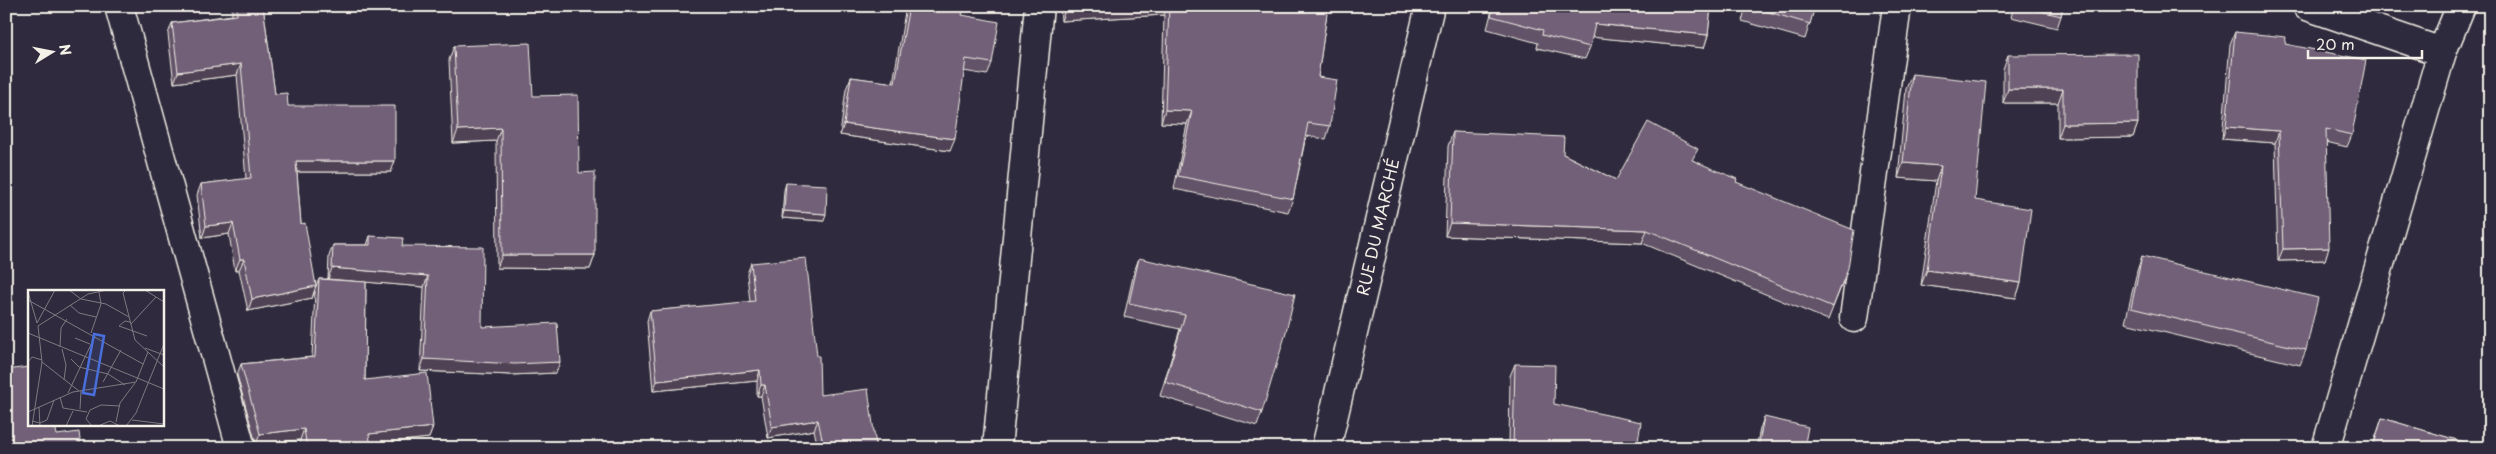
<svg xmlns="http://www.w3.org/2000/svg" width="2496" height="454" font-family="'Playpen Sans',sans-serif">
	<rect width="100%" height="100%" fill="#2f2a3d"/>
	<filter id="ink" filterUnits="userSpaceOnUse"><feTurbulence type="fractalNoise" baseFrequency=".02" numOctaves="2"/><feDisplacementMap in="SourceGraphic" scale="10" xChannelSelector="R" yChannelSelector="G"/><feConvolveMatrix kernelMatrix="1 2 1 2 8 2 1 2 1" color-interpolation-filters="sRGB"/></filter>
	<g filter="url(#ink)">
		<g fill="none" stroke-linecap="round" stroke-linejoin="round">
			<!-- minor casing -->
			<g stroke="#f4f1e8" stroke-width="31">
				<g id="minor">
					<polyline points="119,6 241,448"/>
					<polyline points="2307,6 2442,52"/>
					<polyline points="1854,318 1897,6"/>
					<polyline points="997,448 1039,6"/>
					<polyline points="1326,448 1430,6"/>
					<polyline points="2326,448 2442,52 2461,6"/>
				</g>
			</g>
			<!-- minor -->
			<use href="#minor" stroke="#2f2a3d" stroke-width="28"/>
		</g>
		<!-- wall -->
		<g fill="#625267" stroke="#f4f1e8">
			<polygon points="232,6 263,6 275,94 288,106 391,172 297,172 301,224 316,286 319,279 328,279 329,256 333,245 367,245 370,236 402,246 482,327 556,373 511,375 420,371 424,287 366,282 365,380 433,427 429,438 371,444 371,448 301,448 300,440 256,444 237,375 241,364 312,357 315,291 312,298 248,311 239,270 235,271 229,234 202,238 197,195 201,184 246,179 237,75 174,83 168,34 172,23 232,15"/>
			<polygon points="906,6 965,6 962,15 992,63 987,75 964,71 950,151 840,135 846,89 851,77 893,83"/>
			<polygon points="1060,6 1328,6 1318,77 1330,126 1326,139 1306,136 1293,199 1288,212 1174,189 1187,124 1161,123 1164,15 1061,21"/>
			<polygon points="1493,6 1711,6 1708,35 1704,48 1592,37 1590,47 1585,59 1537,48 1538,43 1487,29"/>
			<polygon points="1746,6 1815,6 1805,39 1742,21"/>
			<polygon points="2014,6 2063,6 2061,16 2057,28 2011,17"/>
			<polygon points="2235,32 2285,44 2352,135 2347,147 2326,142 2325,260 2278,261 2275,143 2222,139 2230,44"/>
			<polygon points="454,46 533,96 579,173 595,255 590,269 497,268 496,141 453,143 449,60"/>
			<polygon points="2008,55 2138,123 2133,137 2058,138 2058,103 2003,103 2003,69"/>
			<polygon points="1912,74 1975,200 2021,283 2016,298 1921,285 1936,181 1898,178 1906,89"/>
			<polygon points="1453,132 1563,154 1616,180 1694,161 1736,182 1843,282 1828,320 1642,243 1445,236 1448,146"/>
			<polygon points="786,183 824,221 782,218 784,190"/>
			<polygon points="2142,256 2306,350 2300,365 2125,323 2137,271"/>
			<polygon points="1139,258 1262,412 1257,426 1160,396 1180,329 1124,317 1134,272"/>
			<polygon points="751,263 820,395 875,448 818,448 814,430 768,438 761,396 757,396 757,381 653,391 647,321 650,311 750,302 747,274"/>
			<polygon points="1515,364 1554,404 1637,448 1509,448 1510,376"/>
			<polygon points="6,370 57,435 6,448"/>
			<polygon points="1764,417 1804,448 1756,448 1760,429"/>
			<polygon points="2382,418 2484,448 2372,448"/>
		</g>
		<!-- shaded-wall -->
		<g fill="#504254" stroke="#f4f1e8">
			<polygon points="1100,6 1168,6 1164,15 1061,21 1066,8"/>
			<polygon points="1595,24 1708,35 1704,48 1590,37"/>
			<polygon points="241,64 237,75 174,83 178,72"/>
			<polygon points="2008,89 2063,89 2058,103 2003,103"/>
			<polygon points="1165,110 1192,111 1187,124 1161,123"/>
			<polygon points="2138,123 2133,137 2058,138 2063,124"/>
			<polygon points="844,124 955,139 950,151 840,135"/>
			<polygon points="2226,127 2279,131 2275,143 2222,139"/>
			<polygon points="501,128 496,141 453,143 458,130"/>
			<polygon points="296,161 395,161 391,172 292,172"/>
			<polygon points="1903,163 1941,166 1936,181 1898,178"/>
			<polygon points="784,211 826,214 824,221 782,218"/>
			<polygon points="233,223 229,234 202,238 206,226"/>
			<polygon points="1450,223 1647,230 1642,243 1445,236"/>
			<polygon points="2329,248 2325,260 2278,261 2283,249"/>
			<polygon points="502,255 595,255 590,269 497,268"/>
			<polygon points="240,259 244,259 239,270 235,271"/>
			<polygon points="332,268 428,276 424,287 328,279"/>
			<polygon points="1927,270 2021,283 2016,298 1921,285"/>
			<polygon points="316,286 312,298 248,311 252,299"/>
			<polygon points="424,359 560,362 556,373 511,375 420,371"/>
			<polygon points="760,370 757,381 653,391 657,381"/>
			<polygon points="761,385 765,385 761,396 757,396"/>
			<polygon points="818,420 814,430 768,438 772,427"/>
			<polygon points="433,427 429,438 365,445 369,434"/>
			<polygon points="304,429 300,440 256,444 260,434"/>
		</g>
		<!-- building -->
		<g fill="#725f78" stroke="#f4f1e8">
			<polygon points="237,6 263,6 275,94 287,93 288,106 395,106 395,161 296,161 301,224 305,223 316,286 252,299 244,259 240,259 233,223 206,226 201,184 251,178 241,64 178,72 172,23 237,15"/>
			<polygon points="909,6 965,6 962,15 999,22 992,63 966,59 955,139 844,124 851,77 895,83"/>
			<polygon points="1066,6 1100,6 1066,8"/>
			<polygon points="1169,6 1328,6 1318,77 1337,80 1330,126 1308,123 1293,199 1178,176 1192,111 1165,110"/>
			<polygon points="1494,6 1711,6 1708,35 1595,24 1590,47 1542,35 1543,30 1491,16"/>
			<polygon points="1748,6 1815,6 1810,24"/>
			<polygon points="2019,6 2063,6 2061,16"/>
			<polygon points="2235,32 2286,37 2285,44 2366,60 2352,135 2326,129 2329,248 2283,249 2279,131 2226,127"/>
			<polygon points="530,43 533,96 578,95 579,173 595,172 595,255 502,255 501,128 458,130 454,46"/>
			<polygon points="2138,54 2138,123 2063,124 2063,89 2008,89 2008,55"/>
			<polygon points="1912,74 1986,82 1975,200 2031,209 2021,283 1927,270 1941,166 1903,163"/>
			<polygon points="1648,122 1698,149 1692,160 1737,179 1736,182 1854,230 1848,268 1833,307 1647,230 1450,223 1453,132 1564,137 1563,154 1616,180"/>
			<polygon points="786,183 827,185 826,214 784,211"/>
			<polygon points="370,236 403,238 402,246 483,247 482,327 557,323 560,362 515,364 424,359 428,276 332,268 333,245 370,245"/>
			<polygon points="2142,256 2318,298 2306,350 2131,308"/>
			<polygon points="806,258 817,356 819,356 820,395 868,389 876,446 862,448 824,448 818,420 772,427 765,385 761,385 760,370 657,381 650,311 755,301 751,263"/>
			<polygon points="1139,258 1295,294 1285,336 1262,412 1165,382 1185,315 1129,303"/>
			<polygon points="319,279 366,282 365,380 427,373 433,427 369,434 371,448 307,448 304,429 260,434 241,364 315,357"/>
			<polygon points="1515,364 1555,365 1554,404 1641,422 1637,448 1513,448"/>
			<polygon points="29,367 29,425 55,425 57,435 79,432 81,448 6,448 6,424 10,423 6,402 6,370"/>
			<polygon points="1764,417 1808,427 1804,448 1758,448"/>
			<polygon points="2382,418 2484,448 2373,448"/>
		</g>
	</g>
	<g text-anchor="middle" stroke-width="5" stroke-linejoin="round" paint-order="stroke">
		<!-- street labels -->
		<g font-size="16" fill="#f4f1e8" stroke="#2f2a3d">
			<text transform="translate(1378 227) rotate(-77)" y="6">RUE DU MARCHÉ</text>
		</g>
	</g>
	<!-- overview -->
	<g transform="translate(28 290)">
		<rect width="136" height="136" fill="#2f2a3d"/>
		<path fill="none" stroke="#7e7a81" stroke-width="1" d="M41,0L53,9L78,14L101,27M98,0L95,3L107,50L136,77M117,0L136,12M0,2L9,33M0,10L115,74M42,15L51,23L68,27M102,32L97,31L91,36L119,46M9,33L27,0M103,34L128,7M0,43L136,99M63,43L73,14L71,2M47,48L62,54M32,57L33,38L39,29M117,58L136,65M34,59L38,75L36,90M43,69L51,77L80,84L97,95M0,72L4,67L14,70M14,72L51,101M75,92L93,60M40,103L67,46M32,107L35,118L59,122M11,117L12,136M52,119L53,101M0,122L45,102L108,92L120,62M104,130L136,134M4,131L12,133L19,130L26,110M88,132L92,113L107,93M4,136L14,72L10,36L60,4L79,0M38,136L45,121M64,136L58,129L62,120L73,115L92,116M70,136L82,131L92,136M98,136L108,123L136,54"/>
		<path fill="#486fdb" fill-opacity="0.15" stroke="#486fdb" stroke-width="2.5" d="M66,44L76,46L66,105L55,103Z"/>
		<rect width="136" height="136" fill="none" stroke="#f4f1e8" stroke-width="2.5"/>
	</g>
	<!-- margin -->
	<rect width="2496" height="454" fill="none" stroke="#2f2a3d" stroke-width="25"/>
	<rect x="12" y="12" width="2471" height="429" fill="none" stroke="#f4f1e8" stroke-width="2" filter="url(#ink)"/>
	<!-- north arrow -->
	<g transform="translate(52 52) rotate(80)" stroke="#2f2a3d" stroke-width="4" paint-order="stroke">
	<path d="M0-4L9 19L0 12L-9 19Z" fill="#f4f1e8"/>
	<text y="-8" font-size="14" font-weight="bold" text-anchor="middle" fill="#f4f1e8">N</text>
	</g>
	<!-- scale -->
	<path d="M2308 50v8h114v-8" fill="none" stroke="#f4f1e8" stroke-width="2.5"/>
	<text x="2316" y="50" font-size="15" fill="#f4f1e8" stroke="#2f2a3d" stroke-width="4" paint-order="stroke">20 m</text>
</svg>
